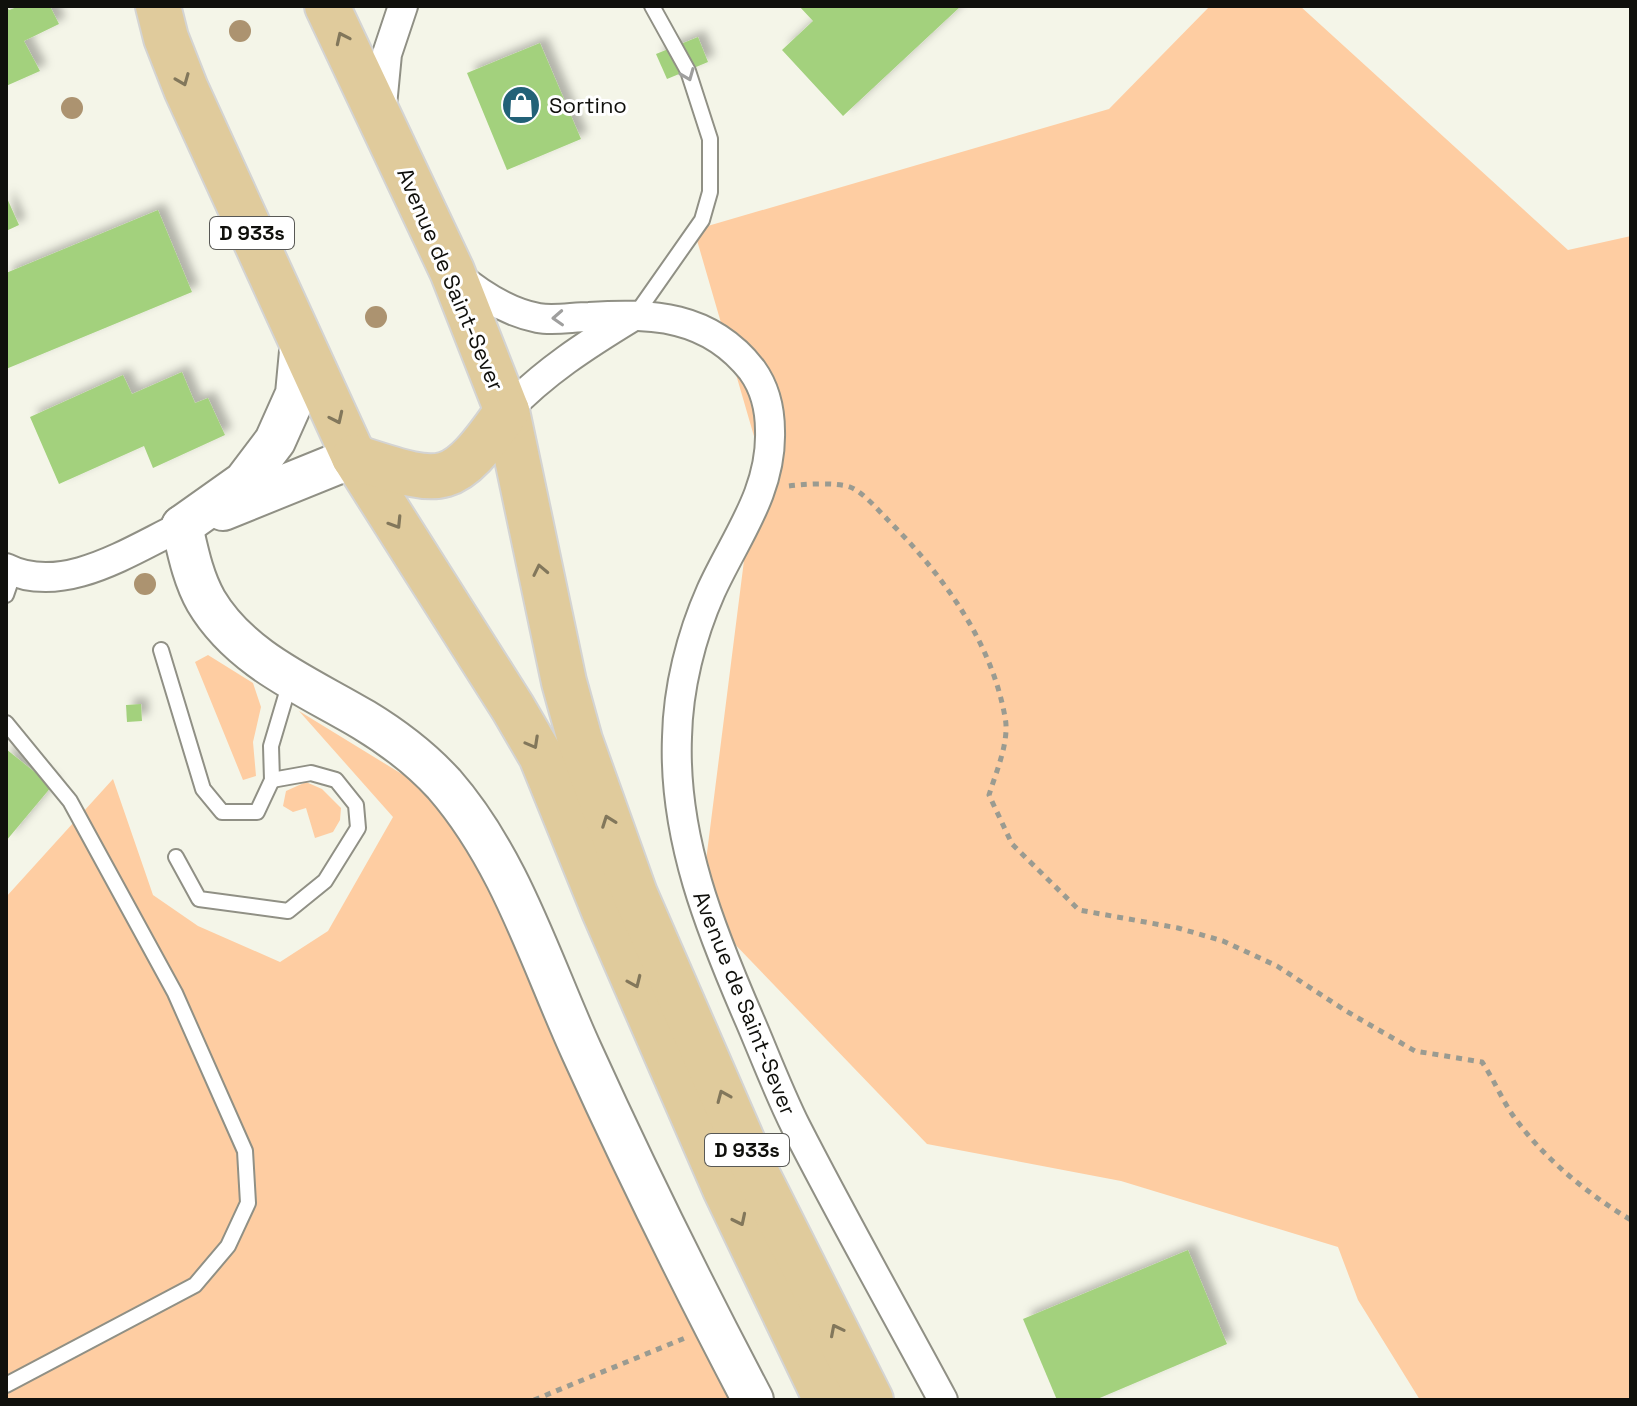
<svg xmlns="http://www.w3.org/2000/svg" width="1637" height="1406" font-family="'Space Grotesk',sans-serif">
	<defs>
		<filter id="shadow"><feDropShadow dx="7" dy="-7" stdDeviation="4" flood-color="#0004"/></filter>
	</defs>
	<rect width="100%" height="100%" fill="#f4f5e8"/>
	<!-- green -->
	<g fill="#fecda2">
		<polygon points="1210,6 1300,6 1568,250 1631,236 1631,1400 1420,1400 1358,1300 1338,1247 1121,1181 927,1144 700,908 758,450 694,230 1109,109"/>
		<polygon points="208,655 253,683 261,707 253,742 256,776 243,780 195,662"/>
		<polygon points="299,711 472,817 750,1400 6,1400 6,897 113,779 153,895 198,926 280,962 328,931 393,817"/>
		<polygon points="306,782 322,789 341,808 340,820 333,832 315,838 306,808 293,812 283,806 286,791"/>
	</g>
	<!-- building -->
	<g fill="#a3d17d" filter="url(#shadow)">
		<polygon points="6,6 9,10 20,6 50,6 59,24 24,41 40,71 6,86"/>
		<polygon points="799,6 961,6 843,116 782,50 813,21"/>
		<polygon points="698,37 708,62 667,79 656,54"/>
		<polygon points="540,43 581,139 507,170 467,73"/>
		<polygon points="6,196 19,225 6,231"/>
		<polygon points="158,210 192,292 6,369 6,273"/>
		<polygon points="182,372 195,403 208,398 225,435 153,468 144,446 59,484 30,417 123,375 132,394"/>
		<polygon points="141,704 142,721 127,722 126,705"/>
		<polygon points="6,749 52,786 6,841"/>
		<polygon points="1188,1250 1227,1344 1095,1400 1057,1400 1023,1319"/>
	</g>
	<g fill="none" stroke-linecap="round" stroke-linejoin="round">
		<!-- lane casing -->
		<g stroke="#909085" stroke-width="18">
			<g id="lane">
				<polyline points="636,314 702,220 710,192 710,139 688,71 652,6"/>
				<polyline points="6,595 14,572"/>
				<polyline points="161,650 203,789 222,812 257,812 272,780 271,746 290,682"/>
				<polyline points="6,723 70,801 175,993 245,1151 248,1203 228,1246 195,1285 6,1385"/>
				<polyline points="176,857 199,899 288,911 325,881 358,828 356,805 336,780 311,773 272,780"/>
			</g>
		</g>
		<!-- street casing -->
		<g stroke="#909085" stroke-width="32">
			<g id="street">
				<polyline points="381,116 387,54 403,6"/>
				<path d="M457,275C481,295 507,312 538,318C554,321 573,317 589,317C652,313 709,315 752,370C765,388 770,410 770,431C772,492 735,538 711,591C691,636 678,688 677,737C673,838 711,931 750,1021C765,1056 779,1093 796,1127C843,1219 894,1309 943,1400"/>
				<path d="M507,411C544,372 586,345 632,317"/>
				<path d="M6,568C63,597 131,550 182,526"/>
			</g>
		</g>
		<!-- secondary casing -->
		<g stroke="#909085" stroke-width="44">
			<g id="secondary">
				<polyline points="223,510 354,457"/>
				<path d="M182,526C188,552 193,578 206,601C241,660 307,686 364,720C392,737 421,759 444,784C511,861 540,960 582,1052C635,1169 693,1286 753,1400"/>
				<polyline points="182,526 244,482 275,441 296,394 301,341"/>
			</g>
		</g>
		<!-- primary casing -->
		<g stroke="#d4d4d3" stroke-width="48">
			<g id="primary">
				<polyline points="158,6 166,38 186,89 354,457 513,708 541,756 604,911 725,1189 826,1400"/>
				<polyline points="327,6 452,271 507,411 564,682 580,740 635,894 756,1172 871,1400"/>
				<path d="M354,457C444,486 451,491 507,411"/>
			</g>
		</g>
		<!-- path -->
		<g stroke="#9a9b91" stroke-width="5" stroke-dasharray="6 6" stroke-linecap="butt">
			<path d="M789,486C804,484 836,482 850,487C863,492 878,510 887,519C942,574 991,640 1005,717C1010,741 996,772 989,795L1012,844L1079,910L1178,928L1223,941L1277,966L1346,1011L1415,1051L1482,1062C1495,1081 1503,1103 1517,1121C1546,1160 1589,1195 1631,1220"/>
			<polyline points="534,1400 685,1338"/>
		</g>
		<!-- lane -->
		<use href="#lane" stroke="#fff" stroke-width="14"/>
		<!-- street -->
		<use href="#street" stroke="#fff" stroke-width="28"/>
		<!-- secondary -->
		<use href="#secondary" stroke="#fff" stroke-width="40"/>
		<!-- primary -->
		<use href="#primary" stroke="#e0cb9c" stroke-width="44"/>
	</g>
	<!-- trees -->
	<g fill="#ac9370">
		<circle cx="240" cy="31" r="11"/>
		<circle cx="72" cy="108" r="11"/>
		<circle cx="376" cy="317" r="11"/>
		<circle cx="145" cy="584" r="11"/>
	</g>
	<!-- one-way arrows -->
	<defs><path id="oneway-chevron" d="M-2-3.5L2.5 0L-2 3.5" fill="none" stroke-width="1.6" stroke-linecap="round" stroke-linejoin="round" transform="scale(2)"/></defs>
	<g stroke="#82775b">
		<use href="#oneway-chevron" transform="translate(342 38) rotate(-115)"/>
		<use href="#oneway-chevron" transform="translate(183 80) rotate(68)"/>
		<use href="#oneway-chevron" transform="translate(337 418) rotate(65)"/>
		<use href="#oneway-chevron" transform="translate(396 523) rotate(58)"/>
		<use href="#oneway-chevron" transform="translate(540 570) rotate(-102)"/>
		<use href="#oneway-chevron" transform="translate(533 743) rotate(61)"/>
		<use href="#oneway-chevron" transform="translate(608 821) rotate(-110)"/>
		<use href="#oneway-chevron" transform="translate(635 982) rotate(66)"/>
		<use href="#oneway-chevron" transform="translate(723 1096) rotate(-113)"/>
		<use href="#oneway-chevron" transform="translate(740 1220) rotate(64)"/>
		<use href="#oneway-chevron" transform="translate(836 1330) rotate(-117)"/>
	</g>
	<g stroke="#9f9f9e">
		<use href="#oneway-chevron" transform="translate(688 75) rotate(68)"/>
		<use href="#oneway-chevron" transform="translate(558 318) rotate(177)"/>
	</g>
	<!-- icons -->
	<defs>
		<g id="shop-disc" transform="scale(2)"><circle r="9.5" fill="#226177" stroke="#fff"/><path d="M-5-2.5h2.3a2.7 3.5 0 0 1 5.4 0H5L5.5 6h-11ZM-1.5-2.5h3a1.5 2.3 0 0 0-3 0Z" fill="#fff"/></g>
	</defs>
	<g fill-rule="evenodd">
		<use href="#shop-disc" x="521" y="105"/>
	</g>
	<g text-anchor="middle" stroke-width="6" stroke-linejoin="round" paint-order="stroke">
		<!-- shield labels -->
		<g fill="#fff" stroke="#585855" stroke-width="2">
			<rect x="210" y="217" width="84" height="32" rx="6"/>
			<rect x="705" y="1134" width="84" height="32" rx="6"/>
		</g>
		<g font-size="20" font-weight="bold" fill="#10100c">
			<text x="252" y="240">D 933s</text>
			<text x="747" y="1157">D 933s</text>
		</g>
		<!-- poi labels -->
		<g font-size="22" fill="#10100c" stroke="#fff" text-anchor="start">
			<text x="549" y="113">Sortino</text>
		</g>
		<!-- street labels -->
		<g font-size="22" fill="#10100c" stroke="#fff">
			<text transform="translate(451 279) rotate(67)" y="8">Avenue de Saint-Sever</text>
			<text transform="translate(745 1003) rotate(68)" y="8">Avenue de Saint-Sever</text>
		</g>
	</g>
	<!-- border -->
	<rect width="1637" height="1406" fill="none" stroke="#10100c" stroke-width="16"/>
</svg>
